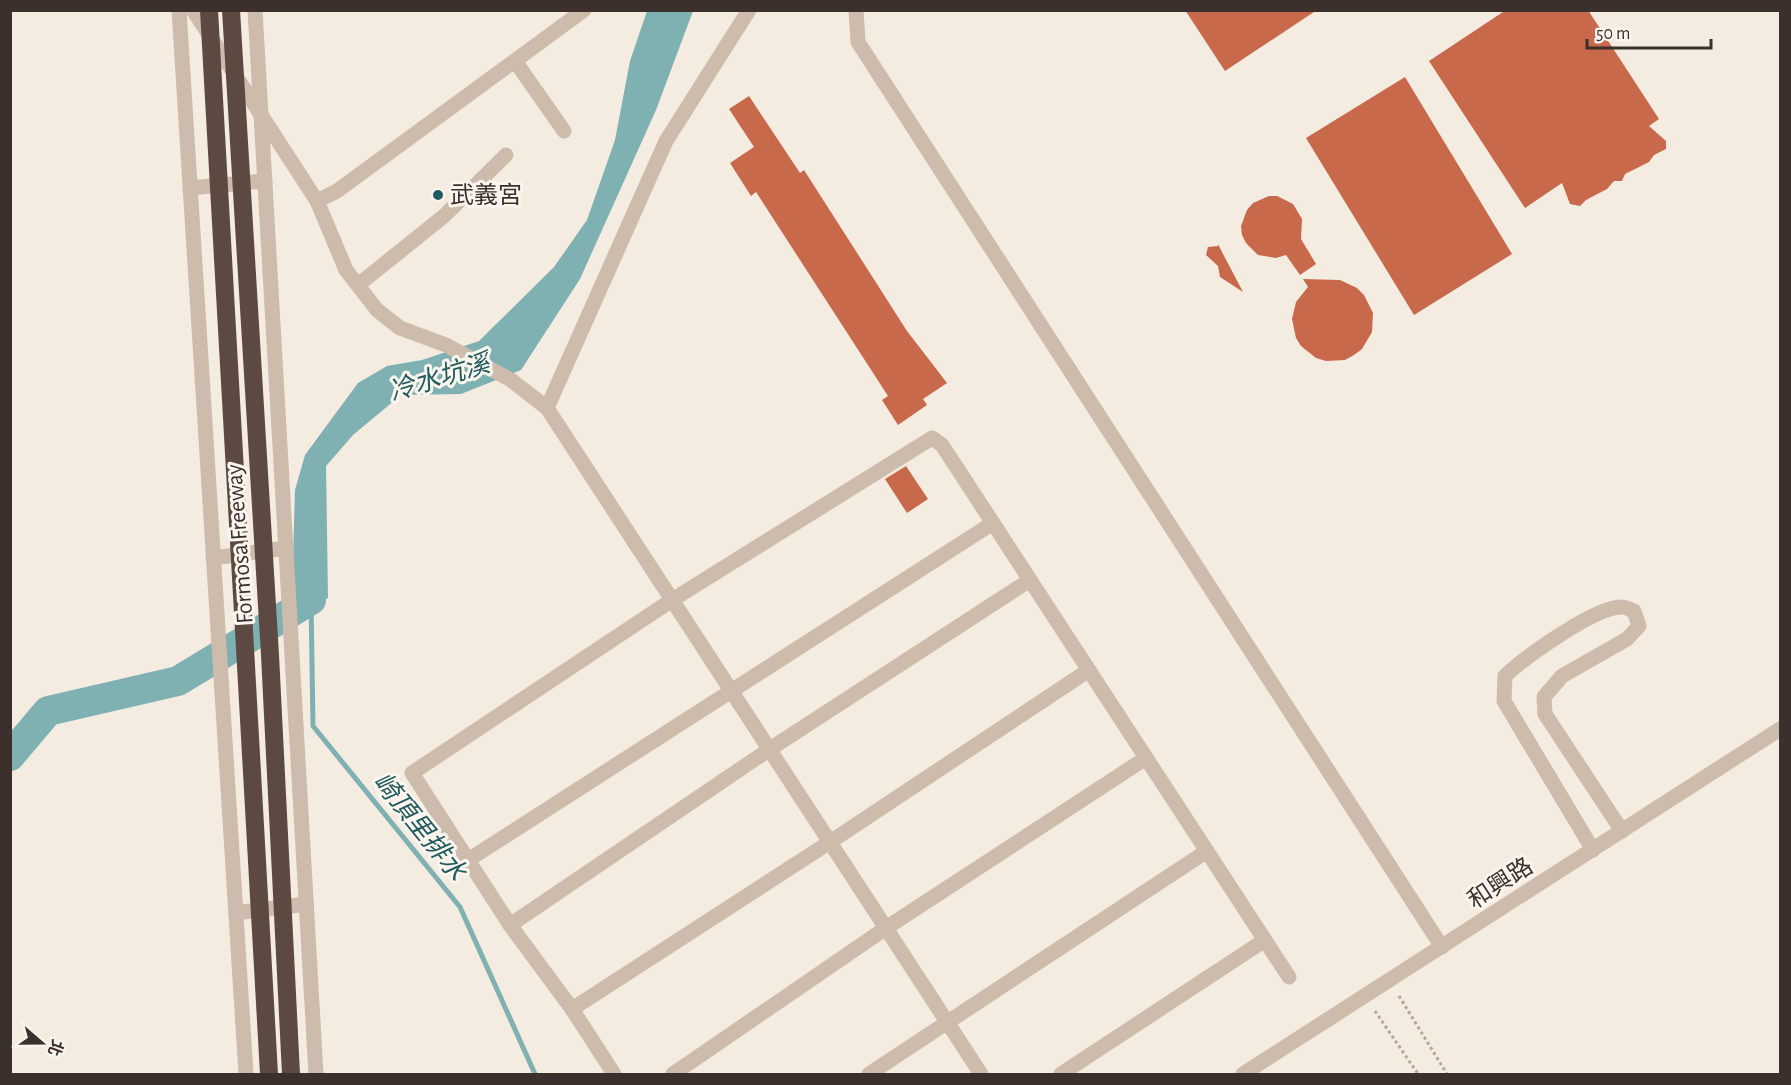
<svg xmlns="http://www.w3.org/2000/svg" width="1791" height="1085" font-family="'Alegreya Sans','Noto Sans TC',sans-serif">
	<rect width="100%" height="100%" fill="#f4ebe1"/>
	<!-- water -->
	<polygon fill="#7fb0b2" points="647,11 693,11 656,110 580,279 521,370 461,394 401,395 353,435 326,466 328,598 296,615 292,593 295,490 305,455 358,383 387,366 422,360 479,341 554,267 587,220 615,140 630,61"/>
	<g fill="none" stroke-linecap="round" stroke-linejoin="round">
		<!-- stream -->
		<polyline stroke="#7fb0b2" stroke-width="5" points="311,601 313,726 460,907 535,1074"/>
		<!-- river -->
		<polyline stroke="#7fb0b2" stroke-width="30" points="10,756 48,711 178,681 311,600 311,594"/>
	</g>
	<!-- building -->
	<g fill="#c8694b">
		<polygon points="1185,10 1317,10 1225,71"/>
		<polygon points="1506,10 1588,10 1659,119 1649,126 1666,141 1666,149 1654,155 1649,162 1625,174 1622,181 1614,181 1607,189 1586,200 1580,206 1570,204 1562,183 1525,208 1429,61"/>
		<polygon points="1405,77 1512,254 1414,315 1306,138"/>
		<polygon points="749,96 800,173 804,170 907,331 947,383 923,399 927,405 898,425 882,400 888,396 756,192 751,196 730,163 754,147 729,109"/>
		<polygon points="1269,196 1277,196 1293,204 1302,219 1301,239 1316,264 1300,275 1286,255 1276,258 1258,255 1246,243 1242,235 1241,226 1247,210 1253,203"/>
		<polygon points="1218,244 1222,252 1243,292 1220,277 1218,266 1206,255 1208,247 1218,246"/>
		<polygon points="1303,279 1340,280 1357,288 1364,295 1373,313 1372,332 1362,349 1354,355 1345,360 1326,361 1316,358 1301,346 1296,338 1292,319 1296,302 1308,287"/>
		<polygon points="906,466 928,499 907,513 885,479"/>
	</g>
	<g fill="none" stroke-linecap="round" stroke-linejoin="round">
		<!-- path -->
		<g stroke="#b9a596" stroke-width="3" stroke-dasharray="3 3" stroke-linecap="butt">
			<polyline points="1399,996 1447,1074"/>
			<polyline points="1375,1011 1418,1074"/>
		</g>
		<!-- minor -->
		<g stroke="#cdbbac" stroke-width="15">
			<polyline points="179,10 246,1074"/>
			<polyline points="193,10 317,201 346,270 377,310 400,328 446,345 511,380 547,408 981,1074"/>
			<polyline points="255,10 316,1074"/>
			<polyline points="856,10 858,42 1442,947"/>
			<polyline points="515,61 564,131"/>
			<polyline points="190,188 265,181"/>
			<polyline points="317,201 337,191 584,10"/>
			<polyline points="358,285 444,216 506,155"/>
			<polyline points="547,408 666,141 749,10"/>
			<polyline points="213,558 286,548"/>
			<path d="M1593,850L1504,701L1505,676C1525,657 1595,607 1621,607C1625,606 1630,610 1634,611L1639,626L1627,639L1562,676L1544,697L1545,714L1622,831"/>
			<polyline points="468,860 993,523"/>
			<polyline points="236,913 306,904"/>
			<polyline points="510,925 770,749 1030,580"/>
			<polyline points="572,1009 830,842 1089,670"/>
			<polyline points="614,1074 572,1009 510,925 412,773 672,600 932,438 942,445 1289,977"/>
			<polyline points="673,1074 886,928 1146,758"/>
			<polyline points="869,1074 1207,851"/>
			<polyline points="1061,1074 1265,940"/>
			<polyline points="1243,1074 1780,729"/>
		</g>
		<!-- highway-bridge -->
		<g stroke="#5c4a42" stroke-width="18">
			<polyline points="209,10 269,1074"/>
			<polyline points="231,10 270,655 291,1074"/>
		</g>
	</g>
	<!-- markers -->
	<circle fill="#1f5a5e" stroke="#fbf5ee" stroke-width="2" cx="438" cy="195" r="6"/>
	<g text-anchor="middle" stroke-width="6" stroke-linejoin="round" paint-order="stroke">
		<!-- poi labels -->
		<g font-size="24" fill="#3b302b" stroke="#fbf5ee" text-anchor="start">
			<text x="450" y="203">武義宮</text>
		</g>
		<!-- street labels -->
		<g font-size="24" fill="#3b302b" stroke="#fbf5ee">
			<text transform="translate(239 544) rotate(-94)" y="8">Formosa Freeway</text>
			<text transform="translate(1500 883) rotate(-33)" y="8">和興路</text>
		</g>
		<!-- water labels -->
		<g font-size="26" font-style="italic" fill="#1f5a5e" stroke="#fbf5ee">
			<text transform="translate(439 377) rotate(-17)" y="9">冷水坑溪</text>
			<text transform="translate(420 826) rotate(51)" y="9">崎頂里排水</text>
		</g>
	</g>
	<!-- border -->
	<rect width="1791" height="1085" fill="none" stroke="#3b302b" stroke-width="24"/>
	<!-- north arrow -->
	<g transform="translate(42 1043) rotate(110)" stroke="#fbf5ee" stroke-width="4.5" paint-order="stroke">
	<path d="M0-4.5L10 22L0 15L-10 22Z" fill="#3b302b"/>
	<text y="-9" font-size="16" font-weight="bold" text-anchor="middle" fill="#3b302b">北</text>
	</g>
	<!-- scale -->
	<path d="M1587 39v9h124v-9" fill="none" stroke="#3b302b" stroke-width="3"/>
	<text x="1596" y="39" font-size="18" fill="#3b302b" stroke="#fbf5ee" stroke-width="4.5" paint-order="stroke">50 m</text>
</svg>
